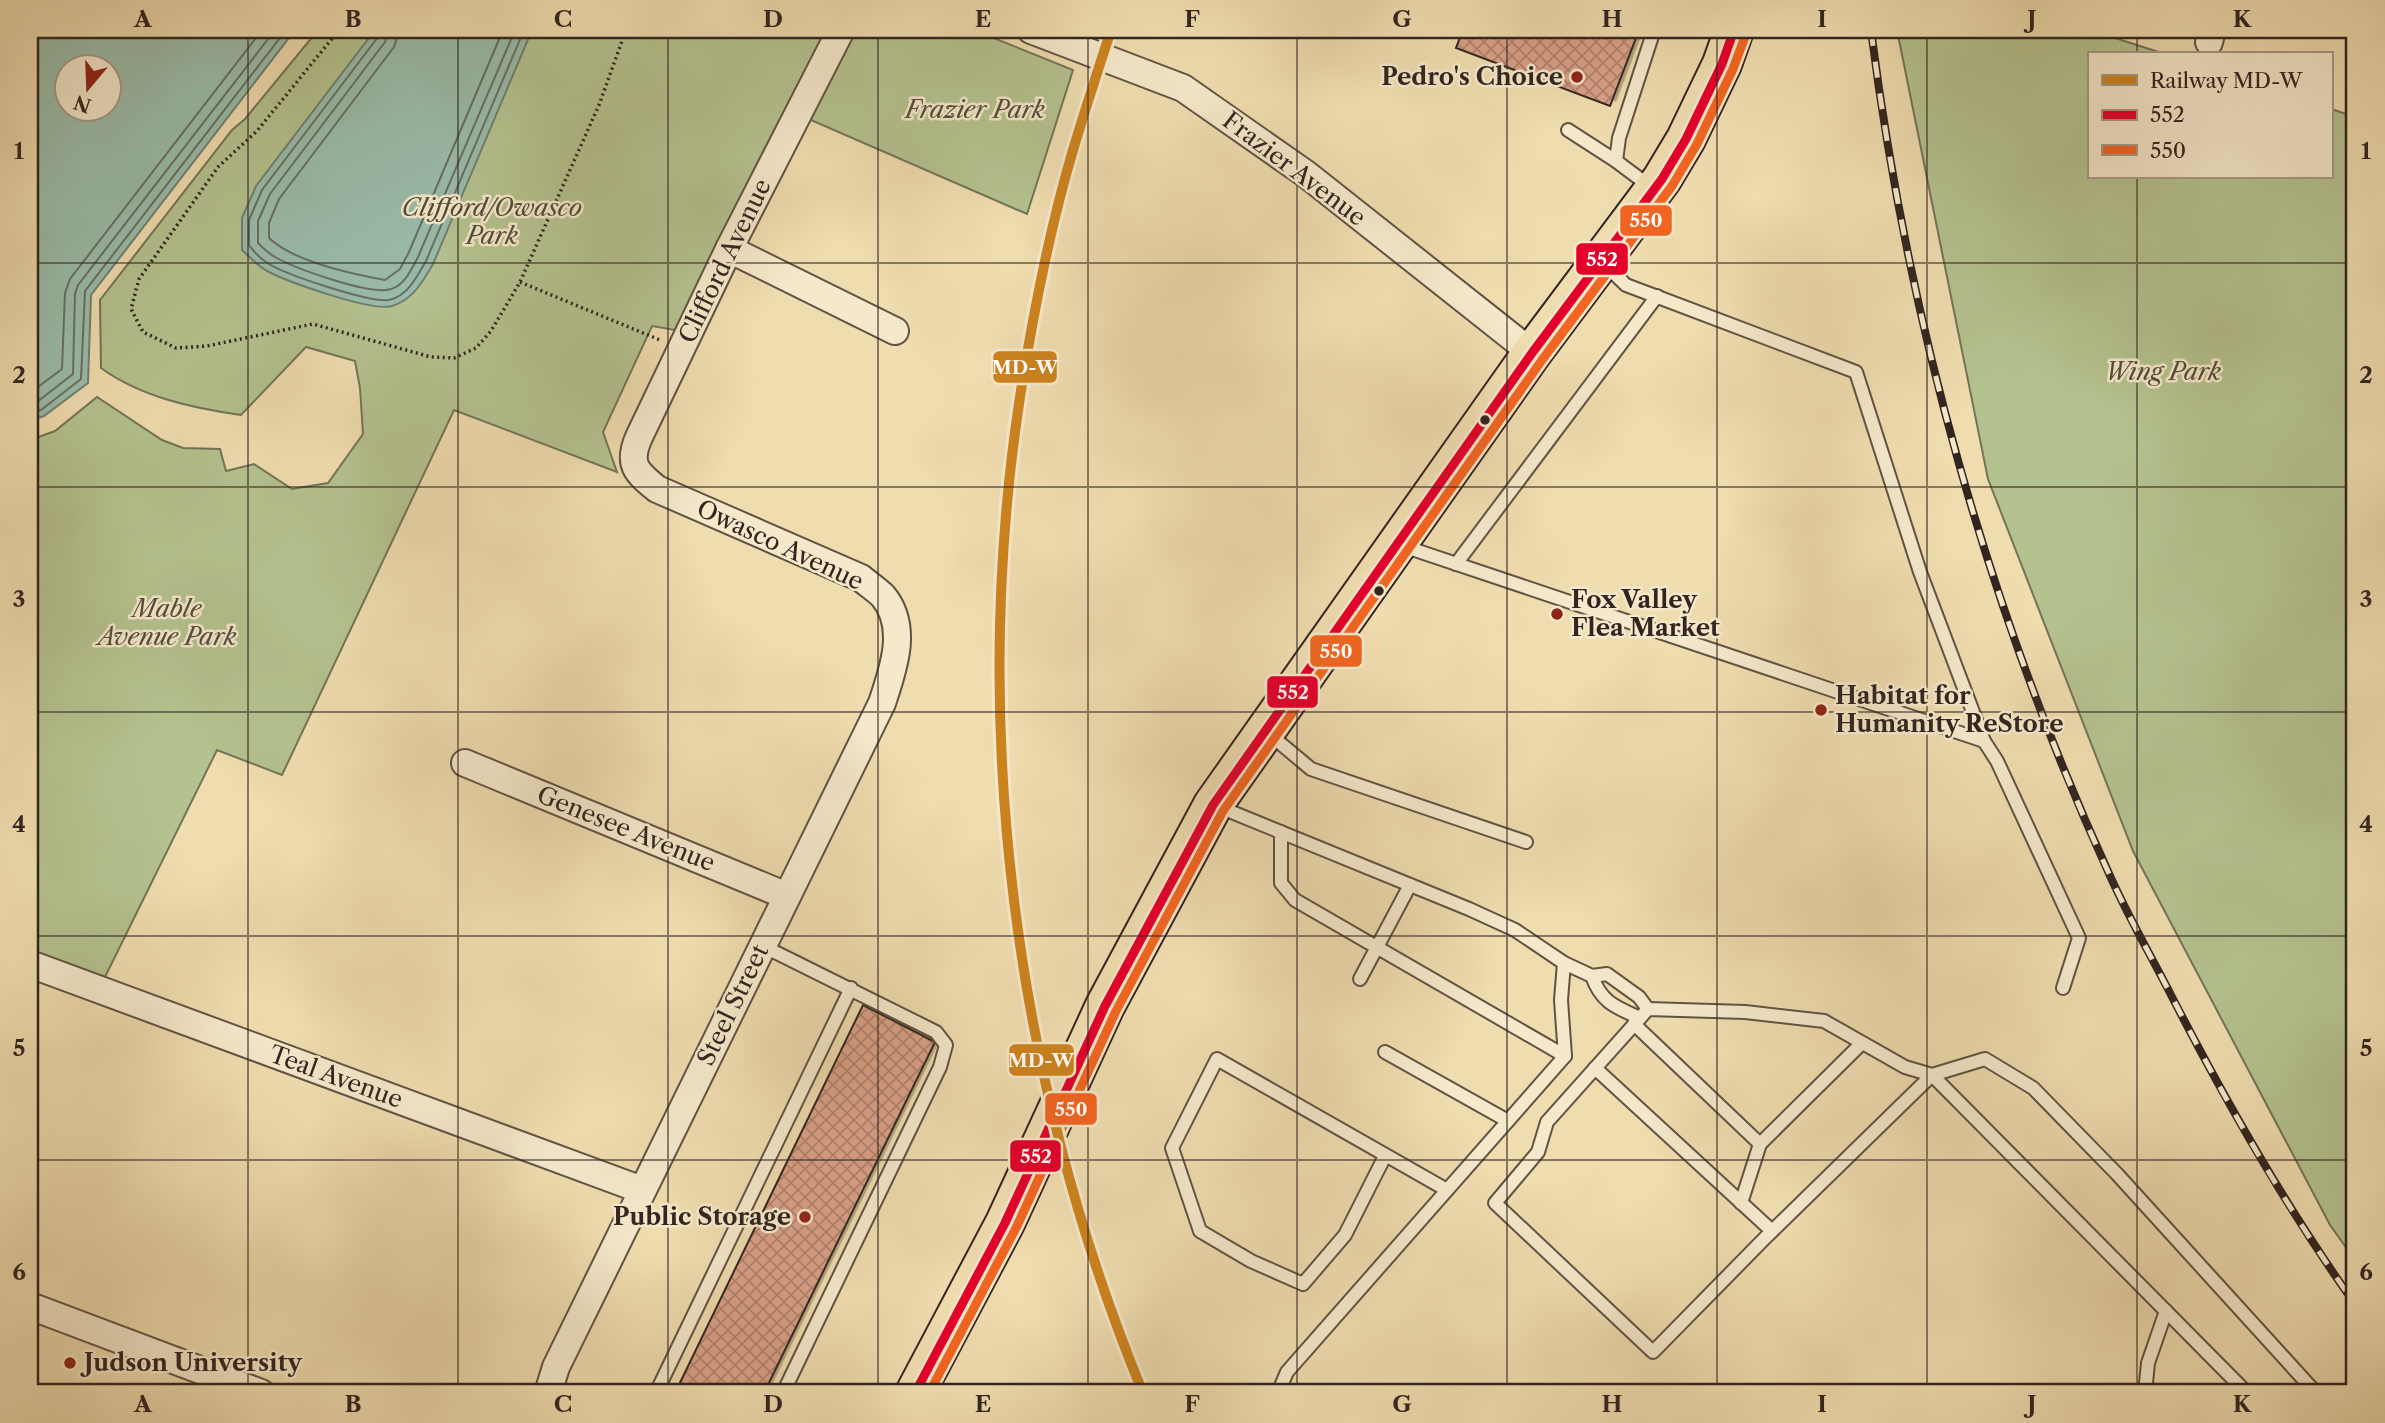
<svg xmlns="http://www.w3.org/2000/svg" width="2385" height="1423" font-family="'Libre Caslon Text',serif">
	<defs>
		<pattern id="building-cross-hatch" width="8" height="8" patternUnits="userSpaceOnUse" patternTransform="scale(1.75)"><rect width="8" height="8" fill="#d9a087"/><path d="M0 0l8 8M0 8l8-8" fill="none" stroke="#b1826e"/></pattern>
		<filter id="shadow"><feDropShadow dx="5.5" dy="-5.5" stdDeviation="0" flood-color="#0004"/></filter>
	</defs>
	<rect width="100%" height="100%" fill="#efdcaf"/>
	<filter id="stains"><feTurbulence type="fractalNoise" baseFrequency=".00286" numOctaves="4"/><feColorMatrix values="0 0 0 0 .2 0 0 0 0 .09 0 0 0 0 .02 0 0 0 .5 -.17"/></filter>
	<radialGradient id="worn" r=".72"><stop offset=".6" stop-color="#630" stop-opacity="0"/><stop offset="1" stop-color="#630" stop-opacity=".3"/></radialGradient>
	<!-- green -->
	<g fill="#b4c28f" stroke="#737458" stroke-width="2">
		<path d="M318,30H828L675,330L652,326L603,432L617,472L454,410L282,775L217,750L105,977L30,950V440L55,431L97,397L162,440L183,448L220,449L226,471L254,464L292,489L328,483L363,434L360,388L355,361L306,347L241,415C192,408 141,397 101,368L100,300L232,130L245,119Z"/>
		<polygon points="848,30 974,30 1073,70 1027,214 804,117"/>
		<polygon points="1897,30 2090,30 2165,54 2089,54 2089,177 2331,177 2331,109 2355,117 2355,1260 2330,1225 2133,851 1988,479"/>
	</g>
	<!-- water -->
	<g fill="#9abcaa" stroke="#708073" stroke-width="2" fill-rule="evenodd">
		<path d="M30,30H295L91,295L88,383L44,416L30,421ZM66,66H108V108H66Z"/>
		<path d="M375,30H532L433,264C423,281 413,300 392,306C372,312 288,282 267,271C258,266 250,257 242,250V218L256,186Z"/>
	</g>
	<g fill="none" stroke-linecap="round" stroke-linejoin="round">
		<!-- shore -->
		<g stroke="#667065" stroke-width="2">
			<path d="M380,30L378,37L262,190L249,220V245C254,252 262,260 269,264C287,275 370,303 389,300C408,296 418,275 426,261L524,30"/>
			<path d="M388,30L385,42L270,194L258,221V243C263,248 269,254 275,257C294,268 371,296 391,289C405,285 412,268 418,257L515,30"/>
			<path d="M399,30L394,47L279,199L269,223V238C294,262 352,274 385,280L400,269L409,252L503,30"/>
			<polyline points="30,393 62,369 65,293 70,279 262,30"/>
			<polyline points="30,404 37,402 73,374 75,294 78,285 275,30"/>
			<polyline points="30,413 41,410 81,379 85,291 286,30"/>
		</g>
	</g>
	<!-- building -->
	<g fill="url(#building-cross-hatch)" stroke="#322520" stroke-width="2" filter="url(#shadow)">
		<polygon points="1463,30 1639,30 1610,106 1456,48"/>
		<polygon points="863,1005 935,1042 764,1393 675,1393"/>
	</g>
	<g fill="none" stroke-linecap="round" stroke-linejoin="round">
		<!-- lane casing -->
		<g stroke="#615344" stroke-width="16">
			<g id="lane">
				<polyline points="1568,130 1616,161"/>
				<polyline points="1652,188 1616,161 1619,138 1654,30"/>
				<polyline points="1400,545 1984,741 1920,572 1856,372 1626,285 1603,263"/>
				<polyline points="1456,564 1657,296"/>
				<polyline points="1268,733 1311,769 1526,842"/>
				<polyline points="1984,741 1997,761 2079,938 2063,988"/>
				<polyline points="1217,806 1469,909 1515,930 1564,963 1561,1000 1565,1056 1287,1372 1278,1393"/>
				<polyline points="1281,832 1281,883 1295,900 1565,1056"/>
				<polyline points="763,946 936,1032 946,1045 940,1067 783,1393"/>
				<polyline points="1564,963 1592,976 1607,974 1639,997 1648,1009"/>
				<path d="M1592,976C1601,1002 1615,1007 1640,1018"/>
				<polyline points="1360,979 1410,885"/>
				<polyline points="1634,1024 1760,1144"/>
				<polyline points="1385,1052 1508,1121"/>
				<polyline points="1595,1068 1772,1231"/>
				<polyline points="1385,1156 1345,1235 1303,1284 1251,1261 1200,1231 1172,1148 1217,1059 1447,1190"/>
				<polyline points="1741,1203 1760,1144 1862,1043"/>
				<polyline points="656,1393 851,988"/>
				<polyline points="2145,1393 2148,1363 2166,1311"/>
				<polyline points="2247,1393 1932,1075 1905,1067 1824,1021 1745,1012 1648,1009 1547,1122 1538,1152 1495,1203 1653,1352 1764,1239 1932,1075 1985,1059 2033,1088 2117,1174 2316,1393"/>
			</g>
		</g>
		<!-- street casing -->
		<g stroke="#615344" stroke-width="30">
			<g id="street">
				<polyline points="1031,30 1183,88 1306,174 1532,353"/>
				<polyline points="2209,42 2212,30"/>
				<polyline points="729,249 895,331"/>
				<polyline points="465,763 787,896"/>
				<polyline points="30,964 642,1190"/>
				<polyline points="30,1306 261,1393"/>
				<path d="M548,1393L556,1367L882,703C893,670 909,627 883,596C877,590 868,584 861,578L657,489C636,472 627,464 639,437L729,249L841,30"/>
			</g>
		</g>
		<!-- primary casing -->
		<g stroke="#322520" stroke-width="42">
			<polyline id="primary" points="915,1393 1005,1223 1105,1006 1213,805 1532,353 1662,179 1686,139 1722,64 1734,30"/>
		</g>
		<!-- path -->
		<g stroke="#322520" stroke-width="3.5" stroke-dasharray="2 3.5" stroke-linecap="butt">
			<polyline points="339,30 257,131 218,167 139,279 131,309 143,332 176,348 207,346 313,324 431,357 454,358 476,348 491,331 520,282 599,105 626,30"/>
			<polyline points="520,282 660,340"/>
		</g>
		<!-- lane -->
		<use href="#lane" stroke="#f5e8cb" stroke-width="12"/>
		<!-- street -->
		<use href="#street" stroke="#f5e8cb" stroke-width="26"/>
		<!-- primary -->
		<use href="#primary" stroke="#efdcaf" stroke-width="38"/>
		<!-- rail casing -->
		<g stroke="#322520" stroke-width="8">
			<path id="rail" d="M1871,30C1908,322 1988,610 2111,878C2129,918 2151,956 2171,995C2226,1102 2285,1206 2355,1304"/>
		</g>
		<!-- rail -->
		<use href="#rail" stroke="#f5e8cb" stroke-width="5" stroke-dasharray="16" stroke-linecap="butt"/>
		<!-- bus-1 casing -->
		<g stroke="#f5e8cb" stroke-width="14">
			<polyline id="bus-1" points="915,1393 1005,1223 1105,1006 1213,805 1532,353 1662,179 1686,139 1722,64 1734,30"/>
		</g>
		<!-- bus-2 casing -->
		<g stroke="#f5e8cb" stroke-width="14">
			<polyline id="bus-2" points="929,1393 1016,1228 1116,1011 1223,811 1542,360 1672,186 1697,144 1733,69 1746,34"/>
		</g>
		<!-- bus-1 -->
		<use href="#bus-1" stroke="#e4002b" stroke-width="9"/>
		<!-- bus-2 -->
		<use href="#bus-2" stroke="#f26522" stroke-width="9"/>
		<!-- rail-1 casing -->
		<g stroke="#f5e8cb" stroke-width="16">
			<path id="rail-1" d="M1111,30C1098,70 1085,110 1073,150C1049,231 1033,314 1020,397C969,730 1015,1082 1143,1393"/>
		</g>
		<!-- rail-1 -->
		<use href="#rail-1" stroke="#cc831e" stroke-width="10"/>
	</g>
	<!-- grid -->
	<path fill="none" stroke="#322520" stroke-width="2" stroke-opacity="0.55" d="M248,30V1393M458,30V1393M668,30V1393M878,30V1393M1088,30V1393M1297,30V1393M1507,30V1393M1717,30V1393M1927,30V1393M2137,30V54M2137,177V1393M30,263H2355M30,487H2355M30,712H2355M30,936H2355M30,1160H2355"/>
	<!-- markers -->
	<g fill="#8f2418" stroke="#f5e8cb" stroke-width="2.5">
		<circle cx="1577" cy="77" r="7"/>
		<circle cx="1557" cy="614" r="7"/>
		<circle cx="1821" cy="710" r="7"/>
		<circle cx="805" cy="1217" r="7"/>
		<circle cx="70" cy="1363" r="7"/>
	</g>
	<g fill="#322520" stroke="#f5e8cb" stroke-width="2.5">
		<circle cx="1485" cy="420" r="6"/>
		<circle cx="1379" cy="591" r="6"/>
	</g>
	<g text-anchor="middle" stroke-width="5" stroke-linejoin="round" paint-order="stroke">
		<!-- poi labels -->
		<g font-size="24" font-weight="bold" fill="#322520" stroke="#f5e8cb" text-anchor="start">
			<text x="1563" y="85" text-anchor="end">Pedro's Choice</text>
			<text x="1571" y="608">Fox Valley<tspan x="1571" dy="28">Flea Market</tspan></text>
			<text x="1835" y="704">Habitat for<tspan x="1835" dy="28">Humanity ReStore</tspan></text>
			<text x="791" y="1225" text-anchor="end">Public Storage</text>
			<text x="84" y="1371">Judson University</text>
		</g>
		<!-- park labels -->
		<g font-size="24" font-style="italic" fill="#524c3c" stroke="#f5e8cb">
			<text x="975" y="118">Frazier Park</text>
			<text x="492" y="216">Clifford/Owasco<tspan x="492" dy="28">Park</tspan></text>
			<text x="2163" y="380">Wing Park</text>
			<text x="167" y="617">Mable<tspan x="167" dy="28">Avenue Park</tspan></text>
		</g>
		<!-- street labels -->
		<g font-size="24" fill="#322520" stroke="#f5e8cb">
			<text transform="translate(1294 169) rotate(37)" y="8">Frazier Avenue</text>
			<text transform="translate(725 261) rotate(-64)" y="8">Clifford Avenue</text>
			<text transform="translate(780 545) rotate(25)" y="8">Owasco Avenue</text>
			<text transform="translate(626 829) rotate(22)" y="8">Genesee Avenue</text>
			<text transform="translate(733 1005) rotate(-64)" y="8">Steel Street</text>
			<text transform="translate(336 1077) rotate(20)" y="8">Teal Avenue</text>
		</g>
	</g>
	<g stroke="#f5e8cb" stroke-width="2.5">
		<rect x="1619" y="204" width="54" height="33" rx="7" fill="#f26522"/>
		<rect x="1575" y="242" width="54" height="34" rx="7" fill="#e4002b"/>
		<rect x="992" y="350" width="66" height="34" rx="7" fill="#cc831e"/>
		<rect x="1309" y="634" width="54" height="34" rx="7" fill="#f26522"/>
		<rect x="1266" y="675" width="53" height="34" rx="7" fill="#e4002b"/>
		<rect x="1008" y="1043" width="67" height="34" rx="7" fill="#cc831e"/>
		<rect x="1044" y="1092" width="54" height="34" rx="7" fill="#f26522"/>
		<rect x="1009" y="1139" width="53" height="34" rx="7" fill="#e4002b"/>
	</g>
	<g font-size="19" text-anchor="middle" font-weight="bold" fill="#fff">
		<text x="1646" y="227">550</text>
		<text x="1602" y="266">552</text>
		<text x="1025" y="374">MD-W</text>
		<text x="1336" y="658">550</text>
		<text x="1293" y="699">552</text>
		<text x="1041" y="1067">MD-W</text>
		<text x="1071" y="1116">550</text>
		<text x="1036" y="1163">552</text>
	</g>
	<!-- margin -->
	<rect width="2385" height="1423" fill="none" stroke="#efdcaf" stroke-width="77"/>
	<!-- legend -->
	<rect x="2088" y="52" width="245" height="126" fill="#f5e8cb" stroke="#a79a87" stroke-width="2"/>
	<rect x="2102" y="75" width="35" height="10" fill="#cc831e" stroke="#a79a87" stroke-width="2"/>
	<text x="2150" y="88" font-size="21" fill="#322520">Railway MD-W</text>
	<rect x="2102" y="110" width="35" height="10" fill="#e4002b" stroke="#a79a87" stroke-width="2"/>
	<text x="2150" y="122" font-size="21" fill="#322520">552</text>
	<rect x="2102" y="145" width="35" height="10" fill="#f26522" stroke="#a79a87" stroke-width="2"/>
	<text x="2150" y="158" font-size="21" fill="#322520">550</text>
	<!-- north arrow -->
	<g transform="translate(88 88) rotate(199)"><circle r="33" fill="#f5e8cb" stroke="#a79a87" stroke-width="2"/>
	<path d="M0-5L12 26L0 18L-12 26Z" fill="#8f2418"/>
	<text y="-10" font-size="19" font-weight="bold" text-anchor="middle" fill="#322520">N</text>
	</g>
	<rect x="38" y="38" width="2308" height="1346" fill="none" stroke="#322520" stroke-width="2.5"/>
	<g font-size="23" text-anchor="middle" font-weight="bold" fill="#322520">
		<text x="143" y="27">A</text>
		<text x="353" y="27">B</text>
		<text x="563" y="27">C</text>
		<text x="773" y="27">D</text>
		<text x="983" y="27">E</text>
		<text x="1192" y="27">F</text>
		<text x="1402" y="27">G</text>
		<text x="1612" y="27">H</text>
		<text x="1822" y="27">I</text>
		<text x="2032" y="27">J</text>
		<text x="2242" y="27">K</text>
		<text x="19" y="159">1</text>
		<text x="2366" y="159">1</text>
		<text x="19" y="383">2</text>
		<text x="2366" y="383">2</text>
		<text x="19" y="607">3</text>
		<text x="2366" y="607">3</text>
		<text x="19" y="832">4</text>
		<text x="2366" y="832">4</text>
		<text x="19" y="1056">5</text>
		<text x="2366" y="1056">5</text>
		<text x="19" y="1280">6</text>
		<text x="2366" y="1280">6</text>
		<text x="143" y="1412">A</text>
		<text x="353" y="1412">B</text>
		<text x="563" y="1412">C</text>
		<text x="773" y="1412">D</text>
		<text x="983" y="1412">E</text>
		<text x="1192" y="1412">F</text>
		<text x="1402" y="1412">G</text>
		<text x="1612" y="1412">H</text>
		<text x="1822" y="1412">I</text>
		<text x="2032" y="1412">J</text>
		<text x="2242" y="1412">K</text>
	</g>
	<rect width="100%" height="100%" filter="url(#stains)"/>
	<rect width="100%" height="100%" fill="url(#worn)"/>
</svg>
